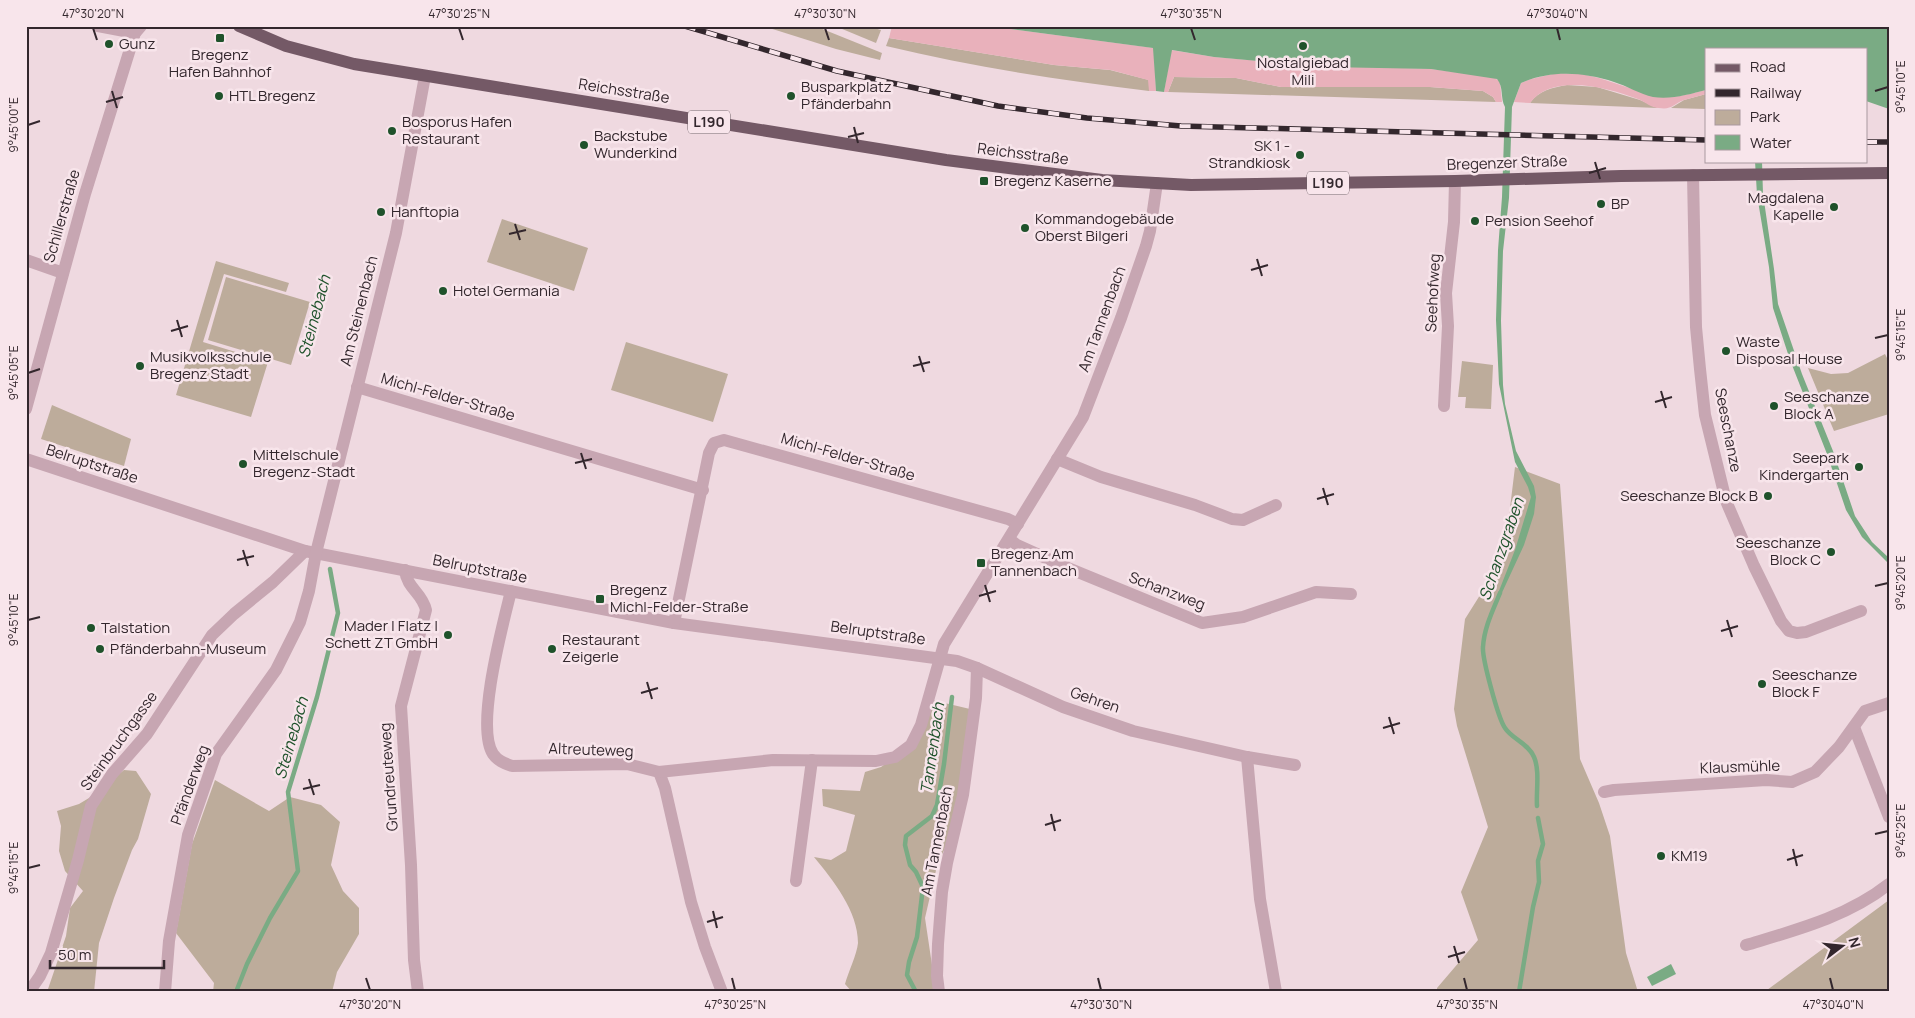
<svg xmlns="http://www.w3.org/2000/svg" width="1915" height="1018" font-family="Manrope,sans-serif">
	<rect width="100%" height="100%" fill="#efd9e0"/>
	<!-- green -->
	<g fill="#bdac9b">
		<polygon points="763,26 815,26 882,53 880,60 836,49"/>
		<polygon points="835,26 867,26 881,30 876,43"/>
		<path d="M889,38L1054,65L1110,70L1149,80V91C1060,80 973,67 886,46Z"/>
		<polygon points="1174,77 1236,78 1281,87 1430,87 1483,91 1493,97 1496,102 1168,92"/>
		<path d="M1567,85L1597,87L1640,100L1658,108L1530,103C1539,90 1552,88 1567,85Z"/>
		<polygon points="1706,94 1706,109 1671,108 1684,100"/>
		<polygon points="502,219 588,248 574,291 487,262"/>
		<polygon points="216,261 289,283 286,292 224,274 203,342 268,362 251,417 176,395"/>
		<polygon points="226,277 310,302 291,365 208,340"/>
		<polygon points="626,342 728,374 713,422 611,390"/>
		<polygon points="1885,354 1889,362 1889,414 1834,431 1808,368 1831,374 1848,373"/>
		<polygon points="1462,361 1493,365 1491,409 1465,408 1466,397 1458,397"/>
		<polygon points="52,405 131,439 124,466 41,439"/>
		<polygon points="1515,467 1560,484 1580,759 1599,803 1610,836 1626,953 1638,992 1437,992 1437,988 1478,940 1461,892 1488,827 1457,726 1454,709 1465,619 1504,557"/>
		<path d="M932,700L970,709L963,807L937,866L925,918L936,992H852L845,984C848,973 857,954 858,943C858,911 833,880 814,857L831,860L846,851L855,815L823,806L822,789L860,791L865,772L881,767L913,744Z"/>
		<polygon points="124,770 136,771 151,794 138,839 132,850 114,898 99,943 94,992 47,992 66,936 70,908 83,891 65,871 59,851 61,826 57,811 79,804 89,798"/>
		<polygon points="215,780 269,811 290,797 321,805 340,822 331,865 343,891 359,908 359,934 337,972 332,992 213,992 214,983 176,933 192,844"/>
		<polygon points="1889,900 1889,992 1756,992 1767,990"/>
	</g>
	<!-- sand -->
	<g fill="#e9b1bb">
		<polygon points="892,26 987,26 1154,48 1156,91 1149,91 1148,80 1111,70 1054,65 889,38"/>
		<polygon points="1171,50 1214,57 1296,64 1431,69 1494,77 1500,82 1502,102 1496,102 1493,97 1483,91 1430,87 1281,87 1236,78 1174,77 1168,92 1164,92"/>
		<path d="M1557,73L1582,74L1599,78L1657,97L1680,96L1706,90V94C1699,96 1691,98 1684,100C1673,104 1672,110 1659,108C1651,108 1646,102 1638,99C1609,88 1552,72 1530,103L1514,102L1521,83L1531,79Z"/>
	</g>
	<!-- water -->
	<g fill="#7aab84">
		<path d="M987,26H1889V109L1866,101V49H1706V90C1690,94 1671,100 1653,97C1640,94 1627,86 1614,82C1583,72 1551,70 1521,83L1512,107L1509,198L1503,251L1501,321L1503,385L1505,404L1516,451L1534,486L1536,497L1534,514L1524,545L1500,597L1497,596L1515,550L1531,497L1528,487L1515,462L1499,384L1496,320L1498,250L1502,197L1505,107C1500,98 1504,87 1497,79L1431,69L1327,67L1214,57L1172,50L1164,92L1156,91L1153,48Z"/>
		<polygon points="1755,161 1762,161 1763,194 1774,269 1778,304 1802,374 1833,451 1855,516 1872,542 1889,558 1889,564 1862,537 1846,510 1827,454 1790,360 1773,308 1769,267 1757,195"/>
		<polygon points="1671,964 1676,974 1652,986 1647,977"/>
	</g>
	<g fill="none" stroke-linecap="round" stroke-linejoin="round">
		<!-- stream -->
		<g stroke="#7aab84" stroke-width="4.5">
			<path d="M1500,593C1493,610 1484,628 1483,647C1482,658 1498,718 1505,728C1512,739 1528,743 1534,757C1540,771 1536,791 1537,806"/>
			<polyline points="236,992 247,964 270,918 298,871 288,792 317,697 338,613 330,569"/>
			<polyline points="916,992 907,975 909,962 917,937 923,887 916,872 910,865 905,845 906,836 932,816 937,805 944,764 952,697"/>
			<polyline points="1519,992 1533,907 1539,882 1538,861 1543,844 1538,818"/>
		</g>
		<!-- minor -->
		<g stroke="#c7a6b2" stroke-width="12">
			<polyline points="98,26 135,33"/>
			<polyline points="1693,175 1696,327 1700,369 1705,415 1726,501 1754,566 1781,621 1789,631 1797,633 1806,632 1861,611"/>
			<polyline points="26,260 63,273"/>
			<polyline points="357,387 703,490"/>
			<polyline points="1444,406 1448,326 1446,293 1454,222 1455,181"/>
			<polyline points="26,409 85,194 135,33 141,26"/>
			<polyline points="26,459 305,551 674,623 957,661 977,668 1063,707 1133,731 1247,757 1295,765"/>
			<polyline points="1057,459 1101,477 1195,505 1232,519 1243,520 1276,505"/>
			<polyline points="1009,539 1017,545 1068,568 1202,623 1243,617 1316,592 1351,594"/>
			<path d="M405,570C407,589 422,592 426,610L401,706L411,865L414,960L418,992"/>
			<path d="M511,591C503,624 475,726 493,754C498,761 504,763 512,766L627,764L659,772L665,788L691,902L705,947L722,992"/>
			<polyline points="674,623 709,453 714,443 724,440 1008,519 1018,524"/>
			<polyline points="1854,727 1889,817"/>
			<polyline points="1247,757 1260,899 1276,992"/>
			<polyline points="659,772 773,760 876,761 895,757 911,745 921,725 944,644 1083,417 1121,318 1146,246 1150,231 1157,183"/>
			<polyline points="1604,792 1614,790 1766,780 1792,782 1815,772 1839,747 1865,711 1889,703"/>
			<polyline points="796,881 812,760"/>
			<path d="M1746,945C1796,930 1847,917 1889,884"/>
			<polyline points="29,992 40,976 51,953 78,860 91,806 112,774 147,734 212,635 234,614 273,582 305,551"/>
			<polyline points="165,992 169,941 188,835 216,754 276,670 300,622 309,591 316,553 396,233 425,76"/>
			<polyline points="939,992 937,976 938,944 942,892 947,863 963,795 976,698 977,668"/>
		</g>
		<!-- primary -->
		<polyline stroke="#745966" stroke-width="12" points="239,26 286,46 354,64 946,160 1102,180 1191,185 1455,181 1621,176 1889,173"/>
		<!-- rail casing -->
		<g stroke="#33272d" stroke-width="5.5">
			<g id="rail">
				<polyline points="685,26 837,71 998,106 1087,118 1181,126 1706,140"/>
				<polyline points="1866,142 1889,142"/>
			</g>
		</g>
		<!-- rail -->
		<use href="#rail" stroke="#f8e5eb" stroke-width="4" stroke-dasharray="11" stroke-linecap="butt"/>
	</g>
	<!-- ticks -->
	<path fill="none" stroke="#33272d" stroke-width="2" d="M93,28L97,40M459,28L463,40M825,28L829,40M1191,28L1195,40M1557,28L1560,40M112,91L117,108M1875,91L1888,87M106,102L123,97M28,125L40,121M854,127L858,143M848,137L864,133M1595,162L1600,179M1589,173L1606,168M515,224L520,240M509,234L526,230M1257,259L1262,276M1251,270L1268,265M177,320L182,337M171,331L188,326M1875,338L1888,335M919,356L924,372M913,366L930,362M28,373L40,369M1661,391L1666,408M1655,402L1672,397M581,453L586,469M575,463L592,459M1323,488L1328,505M1317,499L1334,494M243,550L248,566M237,560L254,556M985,585L990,602M1875,586L1888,583M979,596L996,591M28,620L40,617M1727,620L1732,637M1721,631L1738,626M647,682L652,699M641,693L658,688M1389,717L1394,734M1383,728L1400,723M309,779L314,795M303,789L320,785M1051,814L1055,831M1045,825L1061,820M1875,834L1888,831M1793,849L1797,866M1787,860L1803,855M28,868L40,865M713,911L717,928M707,922L723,917M1454,946L1459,963M1448,957L1465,952M366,978L370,990M732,978L735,990M1098,978L1101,990M1464,978L1467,990M1830,978L1833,990"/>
	<!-- markers -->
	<g fill="#1f522b" stroke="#f8e5eb" stroke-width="2">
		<rect x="215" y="33" width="10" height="10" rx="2.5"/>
		<circle cx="109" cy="44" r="5"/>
		<circle cx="1303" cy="46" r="5"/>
		<circle cx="219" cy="96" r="5"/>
		<circle cx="791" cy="96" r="5"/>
		<circle cx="392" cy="131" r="5"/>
		<circle cx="584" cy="145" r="5"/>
		<circle cx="1300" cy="155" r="5"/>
		<rect x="979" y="176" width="10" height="10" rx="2.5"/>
		<circle cx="1601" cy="204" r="5"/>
		<circle cx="1834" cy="207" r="5"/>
		<circle cx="381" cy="212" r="5"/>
		<circle cx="1475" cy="221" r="5"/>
		<circle cx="1025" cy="228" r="5"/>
		<circle cx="443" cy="291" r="5"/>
		<circle cx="1726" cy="351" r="5"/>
		<circle cx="140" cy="366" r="5"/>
		<circle cx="1774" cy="406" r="5"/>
		<circle cx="243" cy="464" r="5"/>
		<circle cx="1859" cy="467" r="5"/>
		<circle cx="1768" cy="496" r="5"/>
		<circle cx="1831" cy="552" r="5"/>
		<rect x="976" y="558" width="10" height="10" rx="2.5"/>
		<rect x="595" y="594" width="10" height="10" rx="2.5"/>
		<circle cx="91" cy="628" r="5"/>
		<circle cx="448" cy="635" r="5"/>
		<circle cx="100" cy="649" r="5"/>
		<circle cx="552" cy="649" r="5"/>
		<circle cx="1762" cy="684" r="5"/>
		<circle cx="1661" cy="856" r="5"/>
	</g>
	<g text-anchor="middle" stroke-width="5" stroke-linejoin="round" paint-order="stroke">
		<!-- shield labels -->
		<g fill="#f8e5eb" stroke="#6e6066" stroke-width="1">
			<rect x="688" y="110.5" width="42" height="23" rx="4"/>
			<rect x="1307" y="171.5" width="42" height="23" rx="4"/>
		</g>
		<g font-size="14" font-weight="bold" fill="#33272d">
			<text x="709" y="127">L190</text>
			<text x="1328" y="188">L190</text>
		</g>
		<!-- poi labels -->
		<g font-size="15" fill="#33272d" stroke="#f8e5eb" text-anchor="start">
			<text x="119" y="49">Gunz</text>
			<text x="220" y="60" text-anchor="middle">Bregenz<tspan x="220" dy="17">Hafen Bahnhof</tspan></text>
			<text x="1303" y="68" text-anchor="middle">Nostalgiebad<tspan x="1303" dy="17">Mili</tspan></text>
			<text x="801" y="92">Busparkplatz<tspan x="801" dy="17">Pfänderbahn</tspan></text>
			<text x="229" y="101">HTL Bregenz</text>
			<text x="402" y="127">Bosporus Hafen<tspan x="402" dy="17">Restaurant</tspan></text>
			<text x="594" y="141">Backstube<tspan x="594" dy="17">Wunderkind</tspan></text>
			<text x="1290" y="151" text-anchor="end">SK 1 -<tspan x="1290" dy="17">Strandkiosk</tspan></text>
			<text x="994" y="186">Bregenz Kaserne</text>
			<text x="1824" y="203" text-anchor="end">Magdalena<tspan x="1824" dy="17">Kapelle</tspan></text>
			<text x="1611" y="209">BP</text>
			<text x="391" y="217">Hanftopia</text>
			<text x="1035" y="224">Kommandogebäude<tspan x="1035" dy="17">Oberst Bilgeri</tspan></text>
			<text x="1485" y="226">Pension Seehof</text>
			<text x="453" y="296">Hotel Germania</text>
			<text x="1736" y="347">Waste<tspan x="1736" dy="17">Disposal House</tspan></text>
			<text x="150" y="362">Musikvolksschule<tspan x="150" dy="17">Bregenz Stadt</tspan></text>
			<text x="1784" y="402">Seeschanze<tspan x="1784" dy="17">Block A</tspan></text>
			<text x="253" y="460">Mittelschule<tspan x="253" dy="17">Bregenz-Stadt</tspan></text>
			<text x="1849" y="463" text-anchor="end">Seepark<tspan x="1849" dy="17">Kindergarten</tspan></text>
			<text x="1758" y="501" text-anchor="end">Seeschanze Block B</text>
			<text x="1821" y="548" text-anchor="end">Seeschanze<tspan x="1821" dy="17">Block C</tspan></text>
			<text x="991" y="559">Bregenz Am<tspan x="991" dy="17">Tannenbach</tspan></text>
			<text x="610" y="595">Bregenz<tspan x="610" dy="17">Michl-Felder-Straße</tspan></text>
			<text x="438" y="631" text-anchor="end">Mader | Flatz |<tspan x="438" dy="17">Schett ZT GmbH</tspan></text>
			<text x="101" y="633">Talstation</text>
			<text x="562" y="645">Restaurant<tspan x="562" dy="17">Zeigerle</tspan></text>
			<text x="110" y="654">Pfänderbahn-Museum</text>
			<text x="1772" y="680">Seeschanze<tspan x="1772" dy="17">Block F</tspan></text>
			<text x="1671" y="861">KM19</text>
		</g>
		<!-- street labels -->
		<g font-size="15" fill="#33272d" stroke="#f8e5eb">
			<text transform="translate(624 91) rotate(9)" y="5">Reichsstraße</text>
			<text transform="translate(1023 154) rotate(7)" y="5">Reichsstraße</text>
			<text transform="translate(1507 163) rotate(-2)" y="5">Bregenzer Straße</text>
			<text transform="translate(62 216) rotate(-74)" y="5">Schillerstraße</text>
			<text transform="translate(1433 293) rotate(-87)" y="5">Seehofweg</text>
			<text transform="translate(359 311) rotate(-76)" y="5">Am Steinenbach</text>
			<text transform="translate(1102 319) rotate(-70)" y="5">Am Tannenbach</text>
			<text transform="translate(448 397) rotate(16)" y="5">Michl-Felder-Straße</text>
			<text transform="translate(1728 430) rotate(79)" y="5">Seeschanze</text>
			<text transform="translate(848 457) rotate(16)" y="5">Michl-Felder-Straße</text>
			<text transform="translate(92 464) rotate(18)" y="5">Belruptstraße</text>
			<text transform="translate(480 569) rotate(11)" y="5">Belruptstraße</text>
			<text transform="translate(1167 591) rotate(21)" y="5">Schanzweg</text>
			<text transform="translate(878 633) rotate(8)" y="5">Belruptstraße</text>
			<text transform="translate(1095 700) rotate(19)" y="5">Gehren</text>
			<text transform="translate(119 741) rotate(-54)" y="5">Steinbruchgasse</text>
			<text transform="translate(591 750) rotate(2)" y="5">Altreuteweg</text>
			<text transform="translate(1740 767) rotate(-2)" y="5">Klausmühle</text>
			<text transform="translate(389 777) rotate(-94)" y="5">Grundreuteweg</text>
			<text transform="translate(190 785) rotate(-70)" y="5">Pfänderweg</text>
			<text transform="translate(937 841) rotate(-79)" y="5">Am Tannenbach</text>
		</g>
		<!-- water labels -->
		<g font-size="16" font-style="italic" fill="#1f522b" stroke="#f8e5eb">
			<text transform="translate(314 316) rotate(-75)" y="6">Steinebach</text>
			<text transform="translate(1501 549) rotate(-71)" y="6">Schanzgraben</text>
			<text transform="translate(291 738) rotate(-74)" y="6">Steinebach</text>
			<text transform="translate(932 748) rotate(-82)" y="6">Tannenbach</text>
		</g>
	</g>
	<!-- border -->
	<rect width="1915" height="1018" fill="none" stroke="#f8e5eb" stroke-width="55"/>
	<!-- legend -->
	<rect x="1705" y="48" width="162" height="115" fill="#f8e5eb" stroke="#a9999f"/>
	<rect x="1715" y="64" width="25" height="8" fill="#745966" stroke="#a9999f"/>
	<text x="1750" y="72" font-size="15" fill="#33272d">Road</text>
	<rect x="1715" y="89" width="25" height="8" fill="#33272d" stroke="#a9999f"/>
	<text x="1750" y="98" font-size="15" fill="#33272d">Railway</text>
	<rect x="1715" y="110" width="25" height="15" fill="#bdac9b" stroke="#a9999f"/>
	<text x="1750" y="122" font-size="15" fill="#33272d">Park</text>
	<rect x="1715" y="135" width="25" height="15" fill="#7aab84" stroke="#a9999f"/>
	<text x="1750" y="148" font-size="15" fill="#33272d">Water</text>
	<!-- north arrow -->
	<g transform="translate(1842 946) rotate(74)" stroke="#f8e5eb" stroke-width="4" paint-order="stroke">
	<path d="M0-4L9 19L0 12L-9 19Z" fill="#33272d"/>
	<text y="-8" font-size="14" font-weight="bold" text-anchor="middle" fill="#33272d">N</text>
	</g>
	<!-- scale -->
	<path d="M50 960v8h114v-8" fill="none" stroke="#33272d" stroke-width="2.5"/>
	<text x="58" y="960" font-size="15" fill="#33272d" stroke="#f8e5eb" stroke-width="4" paint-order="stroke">50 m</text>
	<rect x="28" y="28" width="1860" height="962" fill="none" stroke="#33272d" stroke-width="2"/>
	<g font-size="12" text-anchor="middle" fill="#33272d">
		<text x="93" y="18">47°30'20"N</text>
		<text x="459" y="18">47°30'25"N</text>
		<text x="825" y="18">47°30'30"N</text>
		<text x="1191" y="18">47°30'35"N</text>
		<text x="1557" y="18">47°30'40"N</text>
		<text transform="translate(1901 87) rotate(-90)" y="4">9°45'10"E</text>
		<text transform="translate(14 125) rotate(-90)" y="4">9°45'00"E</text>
		<text transform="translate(1901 335) rotate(-90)" y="4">9°45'15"E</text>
		<text transform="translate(14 373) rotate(-90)" y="4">9°45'05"E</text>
		<text transform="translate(1901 583) rotate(-90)" y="4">9°45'20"E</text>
		<text transform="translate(14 620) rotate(-90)" y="4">9°45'10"E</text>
		<text transform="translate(1901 831) rotate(-90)" y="4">9°45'25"E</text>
		<text transform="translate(14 868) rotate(-90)" y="4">9°45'15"E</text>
		<text x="370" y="1009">47°30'20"N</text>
		<text x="735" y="1009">47°30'25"N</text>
		<text x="1101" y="1009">47°30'30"N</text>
		<text x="1467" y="1009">47°30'35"N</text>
		<text x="1833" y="1009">47°30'40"N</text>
	</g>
</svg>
